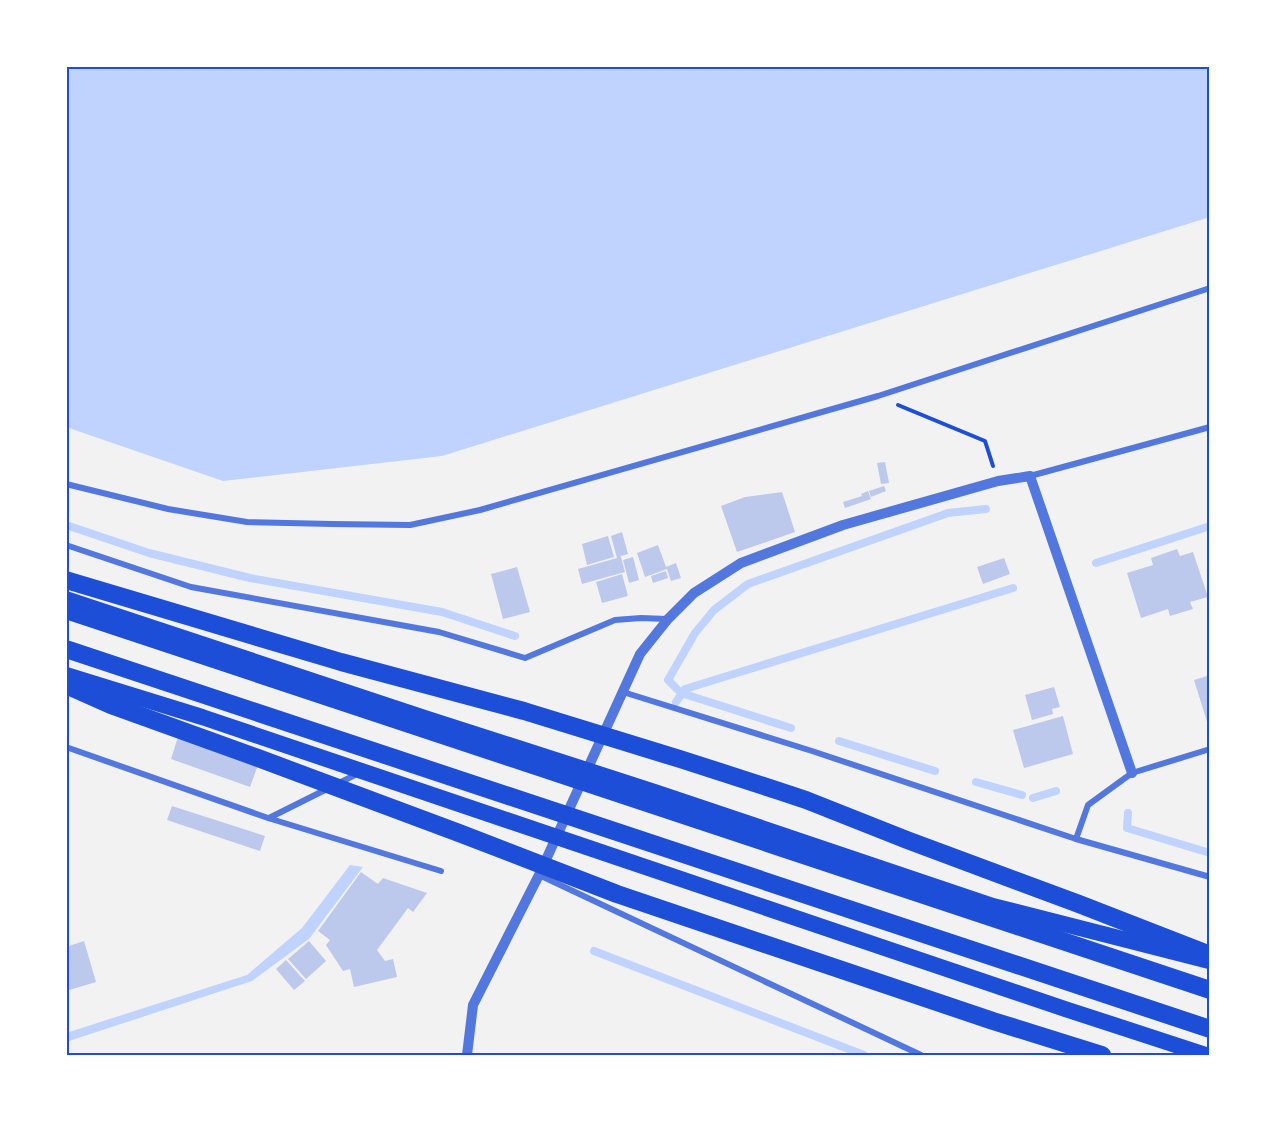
<svg xmlns="http://www.w3.org/2000/svg" width="1276" height="1121" font-family="'DM Sans',sans-serif">
	<rect width="100%" height="100%" fill="#f2f2f2"/>
	<!-- water -->
	<g fill="#bfd3fe">
		<polygon points="66,66 1210,66 1210,217 442,456 223,481 66,427"/>
		<polygon points="350,865 363,867 309,939 252,981 66,1042 66,1033 247,975 302,928"/>
	</g>
	<g fill="none" stroke-linecap="round" stroke-linejoin="round">
		<!-- stream -->
		<g stroke="#bfd3fe" stroke-width="8">
			<polyline points="66,525 149,553 250,578 442,612 515,636"/>
			<polyline points="1096,563 1210,526"/>
			<polyline points="676,702 685,689 1013,588"/>
			<polyline points="791,728 681,693 668,680 695,633 714,610 748,584 948,513 986,509"/>
			<polyline points="839,741 935,771"/>
			<polyline points="976,782 1022,795"/>
			<polyline points="1033,798 1056,791"/>
			<polyline points="1128,813 1127,828 1210,853"/>
			<polyline points="594,951 864,1055"/>
		</g>
	</g>
	<!-- building -->
	<g fill="#bdc9ec">
		<polygon points="885,462 889,483 881,484 877,463"/>
		<polygon points="884,486 886,491 871,497 869,491"/>
		<polygon points="868,491 871,499 845,508 843,502 862,496 861,494"/>
		<polygon points="782,492 795,532 737,552 721,506 745,497"/>
		<polygon points="622,532 628,554 621,556 620,554 625,572 582,584 578,569 617,558 611,536"/>
		<polygon points="608,536 614,557 587,565 582,544"/>
		<polygon points="658,545 666,567 676,563 681,578 671,581 667,569 645,577 637,553"/>
		<polygon points="1177,549 1180,556 1193,552 1208,597 1190,602 1193,609 1170,616 1168,609 1141,618 1127,573 1153,565 1151,558"/>
		<polygon points="633,557 639,580 629,583 623,560"/>
		<polygon points="1004,558 1010,574 983,584 977,567"/>
		<polygon points="517,567 530,612 503,619 491,574"/>
		<polygon points="666,571 668,578 653,583 651,576"/>
		<polygon points="622,574 628,596 602,603 596,582"/>
		<polygon points="1210,675 1210,728 1209,728 1194,680"/>
		<polygon points="1054,687 1060,707 1052,709 1053,714 1032,720 1025,695"/>
		<polygon points="1063,716 1073,754 1024,768 1013,730"/>
		<polygon points="178,737 258,765 250,787 171,759"/>
		<polygon points="172,806 265,836 260,851 167,820"/>
		<polygon points="361,872 378,884 383,878 427,893 413,912 408,908 377,950 385,961 393,959 397,977 354,987 350,969 343,971 326,945 330,940 318,931"/>
		<polygon points="84,941 96,982 66,991 66,947"/>
		<polygon points="309,941 326,961 306,979 288,959"/>
		<polygon points="286,960 305,981 294,990 276,969"/>
	</g>
	<g fill="none" stroke-linecap="round" stroke-linejoin="round">
		<!-- path -->
		<polyline stroke="#1d4ed8" stroke-width="4" points="898,405 985,441 993,466"/>
		<!-- minor -->
		<g stroke="#5277de" stroke-width="6">
			<polyline points="1030,476 1210,427"/>
			<polyline points="66,484 168,509 247,522 332,524 410,525 480,510 878,396 1210,288"/>
			<polyline points="66,545 191,587 439,632 525,658 615,620 641,618 667,619"/>
			<polyline points="623,692 812,751 1076,839 1210,877"/>
			<polyline points="66,747 268,818 441,871"/>
			<polyline points="339,783 359,773"/>
			<polyline points="269,818 327,789"/>
			<polyline points="1076,839 1088,805 1132,773 1210,749"/>
			<polyline points="539,875 921,1055"/>
		</g>
		<!-- tertiary -->
		<polyline stroke="#5277de" stroke-width="10" points="467,1055 473,1005 539,875 640,654 668,619 694,593 741,563 843,525 998,481 1030,476 1132,773"/>
		<!-- trunk -->
		<g stroke="#1d4ed8" stroke-width="16">
			<polyline points="66,599 425,718 655,792 993,906 1209,961"/>
			<polyline points="66,675 202,717 1065,1009 1206,1055"/>
		</g>
		<!-- motorway -->
		<g stroke="#1d4ed8" stroke-width="18">
			<polyline points="66,580 341,662 524,711 680,759 779,791 806,800 907,840 1079,904 1210,955"/>
			<polyline points="66,610 1210,990"/>
			<polyline points="66,649 1210,1029"/>
			<polyline points="66,685 111,705 258,758 459,833 617,894 993,1021 1102,1055"/>
		</g>
	</g>
	<!-- border -->
	<rect width="1276" height="1121" fill="none" stroke="#ffffff" stroke-width="135"/>
	<rect x="68" y="68" width="1140" height="986" fill="none" stroke="#1d4ed8" stroke-width="2"/>
</svg>
